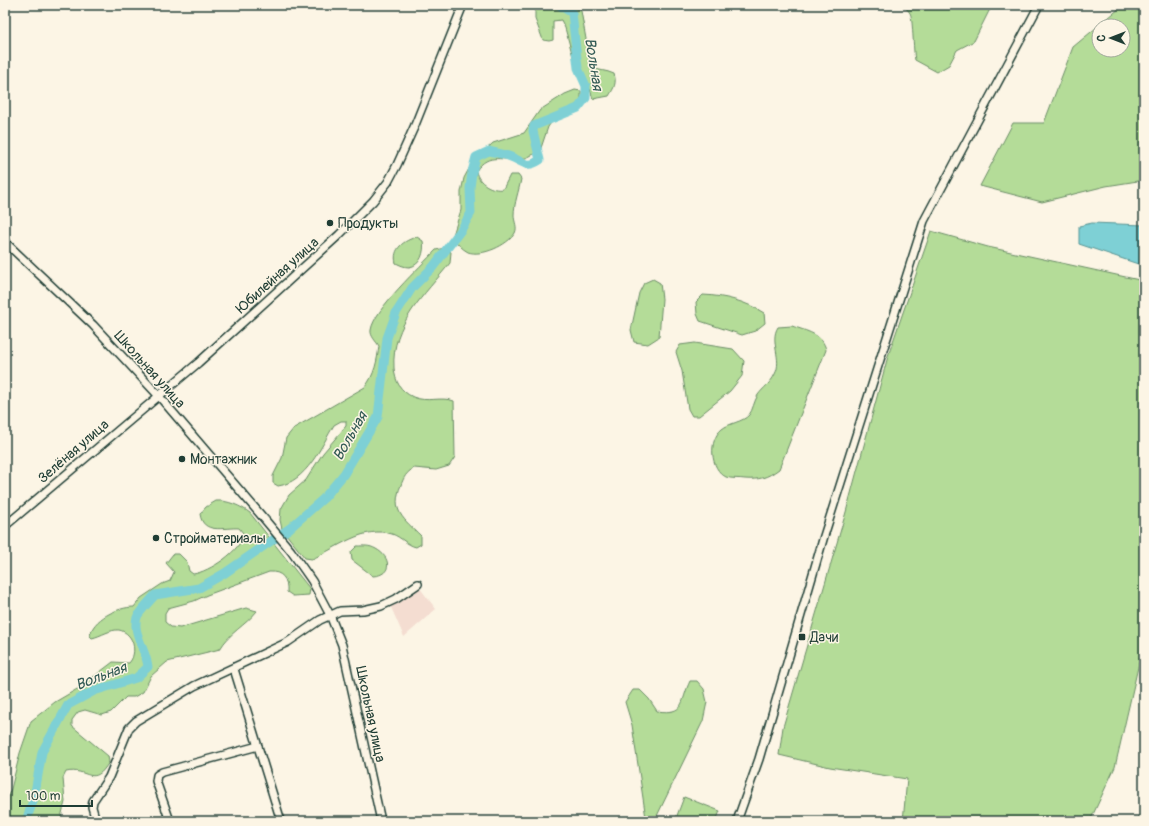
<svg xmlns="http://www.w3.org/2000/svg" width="1149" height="826" font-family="Pangolin,sans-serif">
	<rect width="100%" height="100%" fill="#fcf5e5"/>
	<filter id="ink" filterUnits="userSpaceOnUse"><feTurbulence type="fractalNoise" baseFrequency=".025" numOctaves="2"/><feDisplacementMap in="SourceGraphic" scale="8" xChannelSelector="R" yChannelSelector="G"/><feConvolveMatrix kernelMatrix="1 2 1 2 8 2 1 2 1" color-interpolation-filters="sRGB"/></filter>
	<g filter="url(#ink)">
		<!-- built -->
		<polygon fill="#f4ddd1" points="419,587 436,609 404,637 390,605 401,601"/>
		<!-- green -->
		<g fill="#b4dc98" stroke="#6a8c66" fill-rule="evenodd">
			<path d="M535,5H572L581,11L591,67C598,71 606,70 614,74C617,83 614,88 609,96L593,99L590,89L578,75L565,28L561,20L553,21V40L549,41L543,40L535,19Z"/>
			<path d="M900,5H992L974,41L957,50L949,65L937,72L915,60C913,50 913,17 910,13C908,9 904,7 900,5Z"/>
			<path d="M1121,5H1144V180L1106,186L1042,202L980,186L1013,123H1044L1073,47L1120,8ZM1099,26H1123V50H1099Z"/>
			<path d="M575,90L581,91V102L556,116L548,127L540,151C535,153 528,158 522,159C503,162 489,151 476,171C478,183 492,191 503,189L510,175H518L521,179C519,191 514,203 514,215C514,222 518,227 515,233C508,245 482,257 468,252C462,249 457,243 452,238L461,210V192L464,178L472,163L493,143L524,133L540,110L565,94Z"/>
			<polygon points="931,231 988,247 1144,281 1144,641 1115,767 1090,821 903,821 907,779 830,767 779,755 783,727 846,512 888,356"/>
			<path d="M417,237L423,241C425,251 421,266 409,267C404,267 400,265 396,263C392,249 404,240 417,237Z"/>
			<path d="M444,248L451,252L450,263C425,295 391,324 394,368C395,381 400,391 413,397C427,403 441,396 454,401L455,457L449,466L436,470L414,468C406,473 404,477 401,485C390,511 404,519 421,536V544L416,547C407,545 401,537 392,534C364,525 337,548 312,559L305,558L282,529L280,520L281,509L289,495L306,480L323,453L346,426V421H341L334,425C321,447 306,482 278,486L273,483V476L282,458L286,438L294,428L365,387C375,374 377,361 379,346C376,341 370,336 371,330C374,309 421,266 436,250Z"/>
			<polygon points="653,279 660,283 662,299 659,337 648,344 634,342 631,330 639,293 644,283"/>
			<path d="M703,295C725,296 745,301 764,313L765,323L755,331L742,335L700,321L697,314L696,302Z"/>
			<path d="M792,326C806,331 823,334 826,350L779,469C767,478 759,480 745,479C739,478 731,479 726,477C710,469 708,440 722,429C729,423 743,422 749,415C753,410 754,401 758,395C763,388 771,383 775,374C783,359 769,341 778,327Z"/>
			<polygon points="695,343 733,349 744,361 742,376 730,391 699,416 692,416 688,409 682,371 676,352 680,345"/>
			<path d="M216,501C227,500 241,506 250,513L310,589L309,595L293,596L287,592C288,579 282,571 269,572L207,595L194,601L168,608L165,613V622L171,627L180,628L246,608L257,611C245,626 230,632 220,649L167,662L151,676L143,692L134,697H126L111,712L102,715L85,710L78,712L72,720V726L108,756L109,762C93,789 88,767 66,772L63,778L65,802L60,821H5V802L11,789L20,753L31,721L55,702L79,688L113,662L129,663C138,653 134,633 119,630C111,629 101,636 92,638L90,636C92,619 118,607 134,607L141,598L162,584L170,581L174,572L166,563L173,554H179L187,562L189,571L193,574C209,572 243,550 243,533L239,528C224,527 203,535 200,514L206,507Z"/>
			<path d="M357,546C364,546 369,545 376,549C391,557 393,575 373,576L352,560L351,552Z"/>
			<path d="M690,681H697L704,689L707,702L703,721L655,820L649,821L646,818L632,725L625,702L633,690H640L649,699L657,711C686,715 680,702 690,681Z"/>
			<polygon points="684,797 720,811 716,821 675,821"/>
		</g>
		<!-- water -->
		<polygon fill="#7ed0d5" stroke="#589595" points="1092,223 1144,225 1144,266 1079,244 1079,226"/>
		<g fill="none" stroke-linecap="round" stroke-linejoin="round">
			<!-- river -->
			<path stroke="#7ed0d5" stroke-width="9" d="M26,821L34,798L42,752L68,705L94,691L136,678L148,667C147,651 130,630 138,615C143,608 149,602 155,595L199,588L225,573L290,528L324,498L344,474L378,417L387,338L396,313L412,288L433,267L461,230L471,213L470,188L472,172L476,157L489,151C496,153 504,154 511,157C524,162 526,169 540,160L533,131L534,126L578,108L586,98V86L578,68L572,13L559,5"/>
			<!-- minor casing -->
			<g stroke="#1f3d34" stroke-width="10">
				<g id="minor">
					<polyline points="5,242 93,325 158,395 266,521 291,551 312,581 330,615 342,645 381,821"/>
					<polyline points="5,526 198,363 339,235 373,201 388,182 397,165 415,125 463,5"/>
					<polyline points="234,669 281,821"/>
					<polyline points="96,821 92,807 93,801 109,777 129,728 136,721 194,686 288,642 320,620 340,611 363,610 381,606 396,599 418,584"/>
					<polyline points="170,821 156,781 157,775 162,772 258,746"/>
					<polyline points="737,821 759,759 824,536 924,221 1039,5"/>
				</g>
			</g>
			<!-- minor -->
			<use href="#minor" stroke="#fcf5e5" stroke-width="7"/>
			<!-- rail -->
			<polyline stroke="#1f3d34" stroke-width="1.5" stroke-dasharray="6 3" stroke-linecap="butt" points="1139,821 1144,796"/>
		</g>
	</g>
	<!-- markers -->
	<g fill="#1f3d34" stroke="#fcf5e5" stroke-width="1.5">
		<circle cx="330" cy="223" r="4"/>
		<circle cx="182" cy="459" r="4"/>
		<circle cx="156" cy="538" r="4"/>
		<rect x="798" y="633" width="8" height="8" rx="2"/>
	</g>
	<g text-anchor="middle" stroke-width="3" stroke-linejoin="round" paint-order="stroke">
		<!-- poi labels -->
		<g font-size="14" fill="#1f3d34" stroke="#fcf5e5" text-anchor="start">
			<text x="338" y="228">Продукты</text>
			<text x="190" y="464">Монтажник</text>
			<text x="164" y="543">Стройматериалы</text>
			<text x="810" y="642">Дачи</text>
		</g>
		<!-- street labels -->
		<g font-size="14" fill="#1f3d34" stroke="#fcf5e5">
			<text transform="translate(277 275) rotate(-42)" y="5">Юбилейная улица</text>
			<text transform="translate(150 369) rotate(48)" y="5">Школьная улица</text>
			<text transform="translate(73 451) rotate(-41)" y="5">Зелёная улица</text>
			<text transform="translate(371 714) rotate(78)" y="5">Школьная улица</text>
		</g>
		<!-- water labels -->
		<g font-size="15" font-style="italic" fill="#325a54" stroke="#fcf5e5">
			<text transform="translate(594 64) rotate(81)" y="5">Вольная</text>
			<text transform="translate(350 436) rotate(-60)" y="5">Вольная</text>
			<text transform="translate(101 676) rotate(-21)" y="5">Вольная</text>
		</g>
	</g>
	<!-- margin -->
	<rect width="1149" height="826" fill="none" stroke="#fcf5e5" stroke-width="20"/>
	<rect x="10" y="10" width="1129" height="806" fill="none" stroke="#1f3d34" stroke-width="1.5" filter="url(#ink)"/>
	<!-- north arrow -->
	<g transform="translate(1111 38) rotate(270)"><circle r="19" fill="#fcf5e5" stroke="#a4ab9e"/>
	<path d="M0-3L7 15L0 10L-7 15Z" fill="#1f3d34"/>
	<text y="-6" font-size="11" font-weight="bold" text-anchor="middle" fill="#1f3d34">С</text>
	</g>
	<!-- scale -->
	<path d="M20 800v6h72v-6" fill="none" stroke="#1f3d34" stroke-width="2"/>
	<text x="26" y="800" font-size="12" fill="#1f3d34" stroke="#fcf5e5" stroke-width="3" paint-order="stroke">100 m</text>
</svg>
